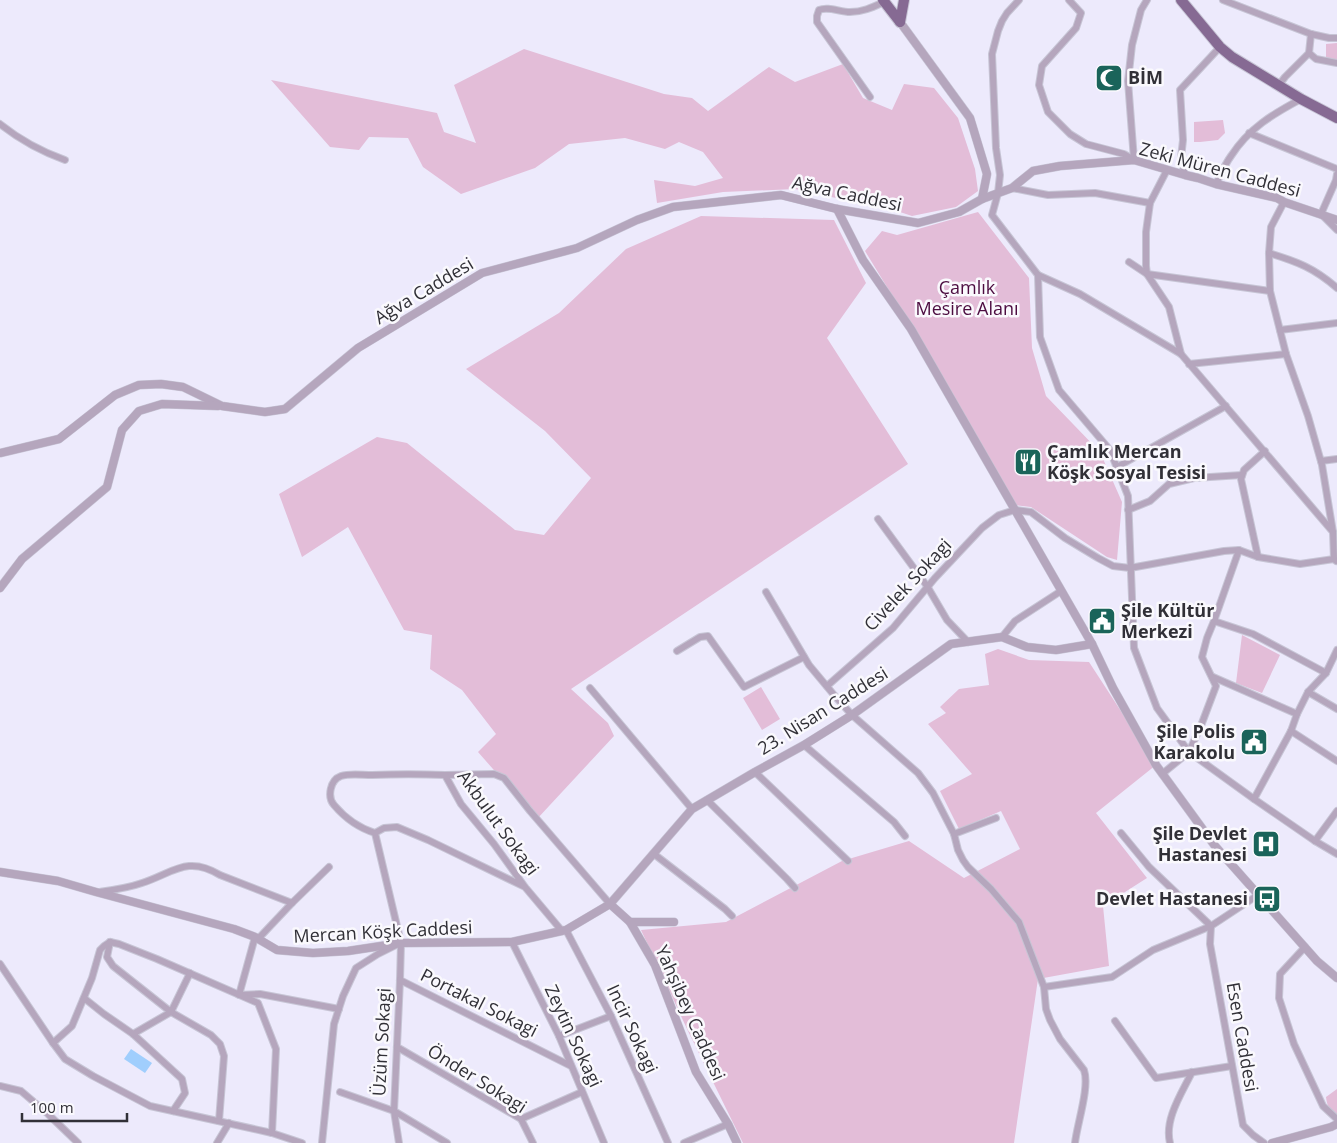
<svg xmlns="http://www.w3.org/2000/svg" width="1337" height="1143" font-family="'Open Sans',sans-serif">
	<rect width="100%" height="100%" fill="#edeafc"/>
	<!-- green -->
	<g fill="#e3bdd8">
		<polygon points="1337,43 1337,60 1326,58 1326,44"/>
		<polygon points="524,49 664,94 692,98 708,111 769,67 795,82 843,64 863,98 892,110 904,84 934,88 958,118 975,169 978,191 956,207 912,216 888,208 845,200 795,189 723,192 657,203 654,180 695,186 723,178 703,152 679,142 665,149 625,138 569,144 535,168 461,194 423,167 408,138 369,137 359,150 330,147 271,80 437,113 444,132 476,143 454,85"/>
		<polygon points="1223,120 1225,133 1218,140 1200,142 1194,142 1194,122"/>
		<polygon points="978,212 1029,278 1032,348 1046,396 1100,452 1122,502 1117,560 1107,557 1031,507 1014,505 912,328 865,251 882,231 897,235"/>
		<polygon points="701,216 834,220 866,283 827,338 908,464 571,689 608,723 614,736 537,819 478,752 496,734 462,690 430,669 432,635 404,630 348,527 302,557 279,494 377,437 407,443 515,530 544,535 591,478 545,431 466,369 559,313 626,249"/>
		<polygon points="1242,635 1280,655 1262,693 1236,683"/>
		<polygon points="998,649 1029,660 1089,662 1156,765 1096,813 1147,878 1103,906 1109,966 1038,979 1014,1143 743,1143 688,1031 641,930 726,922 842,861 909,841 964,878 1020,849 1001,811 959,829 940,791 972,774 928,724 946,713 940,707 959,689 989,685 985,654"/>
		<polygon points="761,687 780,719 762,730 743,698"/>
		<path d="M1337,1089V1115C1329,1111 1327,1105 1326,1097Z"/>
	</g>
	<!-- water -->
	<polygon fill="#a0cefd" points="131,1049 152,1063 145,1073 124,1059"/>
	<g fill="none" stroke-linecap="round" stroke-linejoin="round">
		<!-- minor casing -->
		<g stroke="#c7c5d5" stroke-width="8">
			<g id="minor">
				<polyline points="1019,0 1007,13 1002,21 998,31 992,54 996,148 1000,175 998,193 992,215 1038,275 1080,294 1181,354 1333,532"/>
				<polyline points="1069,0 1081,13 1076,28 1042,66 1039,85 1048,112 1070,134 1086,144 1124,154 1134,160"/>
				<polyline points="1223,0 1311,34 1329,38 1337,38"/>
				<polyline points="1311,34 1309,53 1316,59 1337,63"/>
				<polyline points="1279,85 1285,77 1309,53"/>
				<path d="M870,97L817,22V16L819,10C828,6 840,12 850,12C863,12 873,7 884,2"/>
				<path d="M0,124C20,140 40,151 65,160"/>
				<polyline points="1249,133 1337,169"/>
				<polyline points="1134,160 1128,81 1132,45 1141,10 1147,0"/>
				<polyline points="1167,170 1150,203 1146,232 1146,266 1147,274 1169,307 1181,354"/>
				<polyline points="1337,174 1336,180 1321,214 1337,230"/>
				<polyline points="1185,175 1181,158 1183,140 1180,90 1220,47"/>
				<path d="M1216,184C1221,174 1225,164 1231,156C1249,128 1273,114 1301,99"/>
				<polyline points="1012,188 1048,195 1095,193 1150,203"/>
				<polyline points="1284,202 1271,227 1269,253 1270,291 1286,354 1308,416 1322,465 1333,532 1334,559 1336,561"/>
				<path d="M1269,253C1298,262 1314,268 1337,288"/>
				<polyline points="1129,262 1147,274 1270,291"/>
				<polyline points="1038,275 1040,337 1059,390 1110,450 1128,496 1134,648 1157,708 1189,752 1254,799 1315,841 1337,854"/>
				<polyline points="1280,330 1337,323"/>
				<polyline points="1189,364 1286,354"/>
				<polyline points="1321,461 1337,459"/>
				<polyline points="1117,467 1226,406"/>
				<polyline points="1128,510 1150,501 1169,484 1194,478 1242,475"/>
				<polyline points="878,519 927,586 947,620 968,642"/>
				<polyline points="1258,557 1241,479 1244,470 1265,451"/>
				<path d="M766,592L809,665L834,695L852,715L918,773L933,793L954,834L958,850L963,860L968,867L991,889L1019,922L1044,987L1046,1009L1050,1020L1060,1039L1084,1070C1090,1087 1077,1124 1075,1143"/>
				<polyline points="1214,621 1253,634 1326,673"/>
				<polyline points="1002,637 1015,621 1061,591"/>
				<polyline points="677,651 700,637 708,636 744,687 804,657"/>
				<polyline points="1213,677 1297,714"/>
				<polyline points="827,686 893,628 935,578 982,528 999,515 1015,510 1031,512 1065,538 1098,558 1113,566 1130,568 1224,551 1239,550 1258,557 1300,564 1334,559"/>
				<polyline points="590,688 692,809"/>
				<polyline points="1308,692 1337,709"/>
				<polyline points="1291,731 1337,761"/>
				<polyline points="804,745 894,822 905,836"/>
				<polyline points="755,772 848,861"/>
				<polyline points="1162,774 1189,752 1202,723 1216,686 1202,657 1207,638 1214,621 1239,550"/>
				<polyline points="445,775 494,774 504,778 530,811 610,904"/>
				<polyline points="1254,799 1291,731 1297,714 1308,692 1326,673 1337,650"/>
				<polyline points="707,800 787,879 795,888"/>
				<polyline points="375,833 401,943 400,980 394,1111 399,1143"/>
				<polyline points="1121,833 1149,867 1211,926"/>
				<polyline points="954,834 996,818"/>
				<polyline points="1315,841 1337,811"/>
				<polyline points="654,854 725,909 732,916"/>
				<path d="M525,887L428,840L397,827L384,828L375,833C359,828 345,818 334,805C327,797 330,780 341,776C350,773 362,775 372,775C396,774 421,774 445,775L461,804L494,844L525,887L562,931"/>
				<path d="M99,892C113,890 128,888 142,883C173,873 187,855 220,875L292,903L329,867"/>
				<polyline points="1211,926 1210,944 1243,1125 1253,1135 1264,1143"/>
				<polyline points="566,930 611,1016 668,1143"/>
				<polyline points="255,937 239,995 260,994 339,1009"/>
				<polyline points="258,939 292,903"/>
				<polyline points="110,942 119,944 157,959 258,1003 276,1049 272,1133"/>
				<polyline points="110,942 107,957 113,966 171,1012 211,1035 220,1044 224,1056 219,1121"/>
				<polyline points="512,942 559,1036 604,1143"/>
				<polyline points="1305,947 1280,974 1279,998 1294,1044 1323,1106 1337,1119"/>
				<polyline points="0,964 53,1043 65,1059 93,1076 150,1106 272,1133 302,1143"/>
				<polyline points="400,980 571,1066"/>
				<polyline points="1044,987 1112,977 1153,950 1211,926 1258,895"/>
				<polyline points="84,998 104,1014 133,1034 182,1079 185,1093 173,1111"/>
				<polyline points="1115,1021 1156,1078 1232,1066"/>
				<polyline points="133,1034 171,1012 190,973"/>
				<polyline points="559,1036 611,1016"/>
				<polyline points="53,1043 72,1026 92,978 100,950 104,946 110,942"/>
				<polyline points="397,1047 521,1119 533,1143"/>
				<polyline points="0,1086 21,1091 48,1114 78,1143"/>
				<polyline points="340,1092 394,1111 447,1143"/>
				<polyline points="521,1119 582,1092"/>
				<polyline points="217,1143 229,1123"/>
				<polyline points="322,1143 334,1024 343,996 356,968 378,954 396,945"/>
				<polyline points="684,1143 728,1124"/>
				<path d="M1170,1143C1164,1119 1182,1093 1192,1072"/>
			</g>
		</g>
		<!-- tertiary casing -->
		<g stroke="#c7c5d5" stroke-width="9">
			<g id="tertiary">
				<polyline points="900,22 970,118 987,174 982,199"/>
				<polyline points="837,209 863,260 911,329 1092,644 1113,688 1156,765 1215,846 1317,961 1337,978"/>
				<polyline points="0,453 59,439 115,395 139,385 161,384 183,387 222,406 265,412 285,409 358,348 482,273 577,248 637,220 673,207 781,195 837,209 918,223 959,212 982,199 1012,188 1033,171 1060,166 1134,160 1185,175 1198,178 1216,184 1277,198 1284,202 1337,220"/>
				<polyline points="0,588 22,559 107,487 122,430 139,411 162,404 218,406"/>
				<polyline points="0,872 58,881 96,892 234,929 255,937 277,950 313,953 348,951 401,943 512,942 566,930 610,904 630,922 674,922"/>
				<polyline points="610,904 692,809 755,772 804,745 852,715 951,644 1002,637 1027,647 1056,650 1092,644"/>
				<polyline points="630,922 655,965 696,1072 728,1124 737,1143"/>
				<polyline points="1272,1143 1331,1127 1337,1124"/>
			</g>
		</g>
		<!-- primary casing -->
		<g stroke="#c7c5d5" stroke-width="12">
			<g id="primary">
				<polyline points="883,0 900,22"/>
				<polyline points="1181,0 1220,47 1232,57 1301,99 1337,118"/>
				<polyline points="900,22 904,0"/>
			</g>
		</g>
		<!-- minor -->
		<use href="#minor" stroke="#b5a6bd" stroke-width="6"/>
		<!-- tertiary -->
		<use href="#tertiary" stroke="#b5a6bd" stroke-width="8"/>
		<!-- primary -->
		<use href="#primary" stroke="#866a93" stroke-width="10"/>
	</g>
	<!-- icons -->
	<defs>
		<g id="mosque-square" transform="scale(1.4375)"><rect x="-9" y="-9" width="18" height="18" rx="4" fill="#1a645a" stroke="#faf9fd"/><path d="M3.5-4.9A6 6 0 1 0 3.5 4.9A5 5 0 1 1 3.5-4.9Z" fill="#fff"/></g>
		<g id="restaurant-square" transform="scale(1.4375)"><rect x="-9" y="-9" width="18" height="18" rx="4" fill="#1a645a" stroke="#faf9fd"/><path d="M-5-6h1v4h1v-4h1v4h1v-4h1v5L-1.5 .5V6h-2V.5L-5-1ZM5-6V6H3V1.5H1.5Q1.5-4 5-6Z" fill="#fff"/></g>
		<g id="civic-square" transform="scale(1.4375)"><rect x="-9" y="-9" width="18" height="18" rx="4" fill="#1a645a" stroke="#faf9fd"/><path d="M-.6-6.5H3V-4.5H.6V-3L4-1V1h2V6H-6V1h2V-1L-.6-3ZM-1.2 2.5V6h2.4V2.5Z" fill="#fff"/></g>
		<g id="hospital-square" transform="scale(1.4375)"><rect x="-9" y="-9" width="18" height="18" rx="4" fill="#1a645a" stroke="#faf9fd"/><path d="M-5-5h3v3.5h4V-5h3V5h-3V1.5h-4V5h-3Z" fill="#fff"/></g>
		<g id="bus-square" transform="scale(1.4375)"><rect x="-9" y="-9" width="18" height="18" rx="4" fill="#1a645a" stroke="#faf9fd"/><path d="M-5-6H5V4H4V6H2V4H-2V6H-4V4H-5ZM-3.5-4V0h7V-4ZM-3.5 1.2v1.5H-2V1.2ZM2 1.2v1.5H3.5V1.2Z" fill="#fff"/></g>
	</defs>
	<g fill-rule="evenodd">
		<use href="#mosque-square" x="1109" y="78"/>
		<use href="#restaurant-square" x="1028" y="462"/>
		<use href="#civic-square" x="1102" y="621"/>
		<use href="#civic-square" x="1254" y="742"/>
		<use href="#hospital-square" x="1266" y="844"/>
		<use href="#bus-square" x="1267" y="899"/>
	</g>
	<g text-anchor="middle" stroke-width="5" stroke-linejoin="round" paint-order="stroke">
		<!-- poi labels -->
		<g font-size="18" font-weight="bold" fill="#313037" stroke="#faf9fd" text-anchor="start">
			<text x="1128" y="84">BİM</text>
			<text x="1047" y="458">Çamlık Mercan<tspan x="1047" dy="21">Köşk Sosyal Tesisi</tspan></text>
			<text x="1121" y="617">Şile Kültür<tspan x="1121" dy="21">Merkezi</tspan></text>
			<text x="1235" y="738" text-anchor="end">Şile Polis<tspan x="1235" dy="21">Karakolu</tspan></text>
			<text x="1247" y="840" text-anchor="end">Şile Devlet<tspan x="1247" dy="21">Hastanesi</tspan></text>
			<text x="1248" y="905" text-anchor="end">Devlet Hastanesi</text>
		</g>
		<!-- street labels -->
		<g font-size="18" fill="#313037" stroke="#faf9fd">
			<text transform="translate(1220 170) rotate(15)" y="6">Zeki Müren Caddesi</text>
			<text transform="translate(847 194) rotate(12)" y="6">Ağva Caddesi</text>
			<text transform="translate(424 291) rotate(-31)" y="6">Ağva Caddesi</text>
			<text transform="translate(908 585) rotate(-47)" y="6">Civelek Sokagi</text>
			<text transform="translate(823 711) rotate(-32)" y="6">23. Nisan Caddesi</text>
			<text transform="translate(498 823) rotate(54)" y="6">Akbulut Sokagi</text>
			<text transform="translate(383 932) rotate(-3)" y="6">Mercan Köşk Caddesi</text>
			<text transform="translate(479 1003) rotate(27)" y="6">Portakal Sokagi</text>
			<text transform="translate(690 1013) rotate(66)" y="6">Yahşibey Caddesi</text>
			<text transform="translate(632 1029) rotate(65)" y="6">Incir Sokagi</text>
			<text transform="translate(573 1036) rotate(65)" y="6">Zeytin Sokagi</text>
			<text transform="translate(1242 1037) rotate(80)" y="6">Esen Caddesi</text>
			<text transform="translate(382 1042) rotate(-87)" y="6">Üzüm Sokagi</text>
			<text transform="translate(477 1079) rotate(32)" y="6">Önder Sokagi</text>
		</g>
		<!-- park labels -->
		<g font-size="18" fill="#4c0c40" stroke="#faf9fd">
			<text x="967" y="294">Çamlık<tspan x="967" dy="21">Mesire Alanı</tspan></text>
		</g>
	</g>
	<!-- scale -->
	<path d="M22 1113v8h105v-8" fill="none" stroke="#313037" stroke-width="2.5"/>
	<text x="30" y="1113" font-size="15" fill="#313037" stroke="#faf9fd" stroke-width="4" paint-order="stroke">100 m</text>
</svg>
